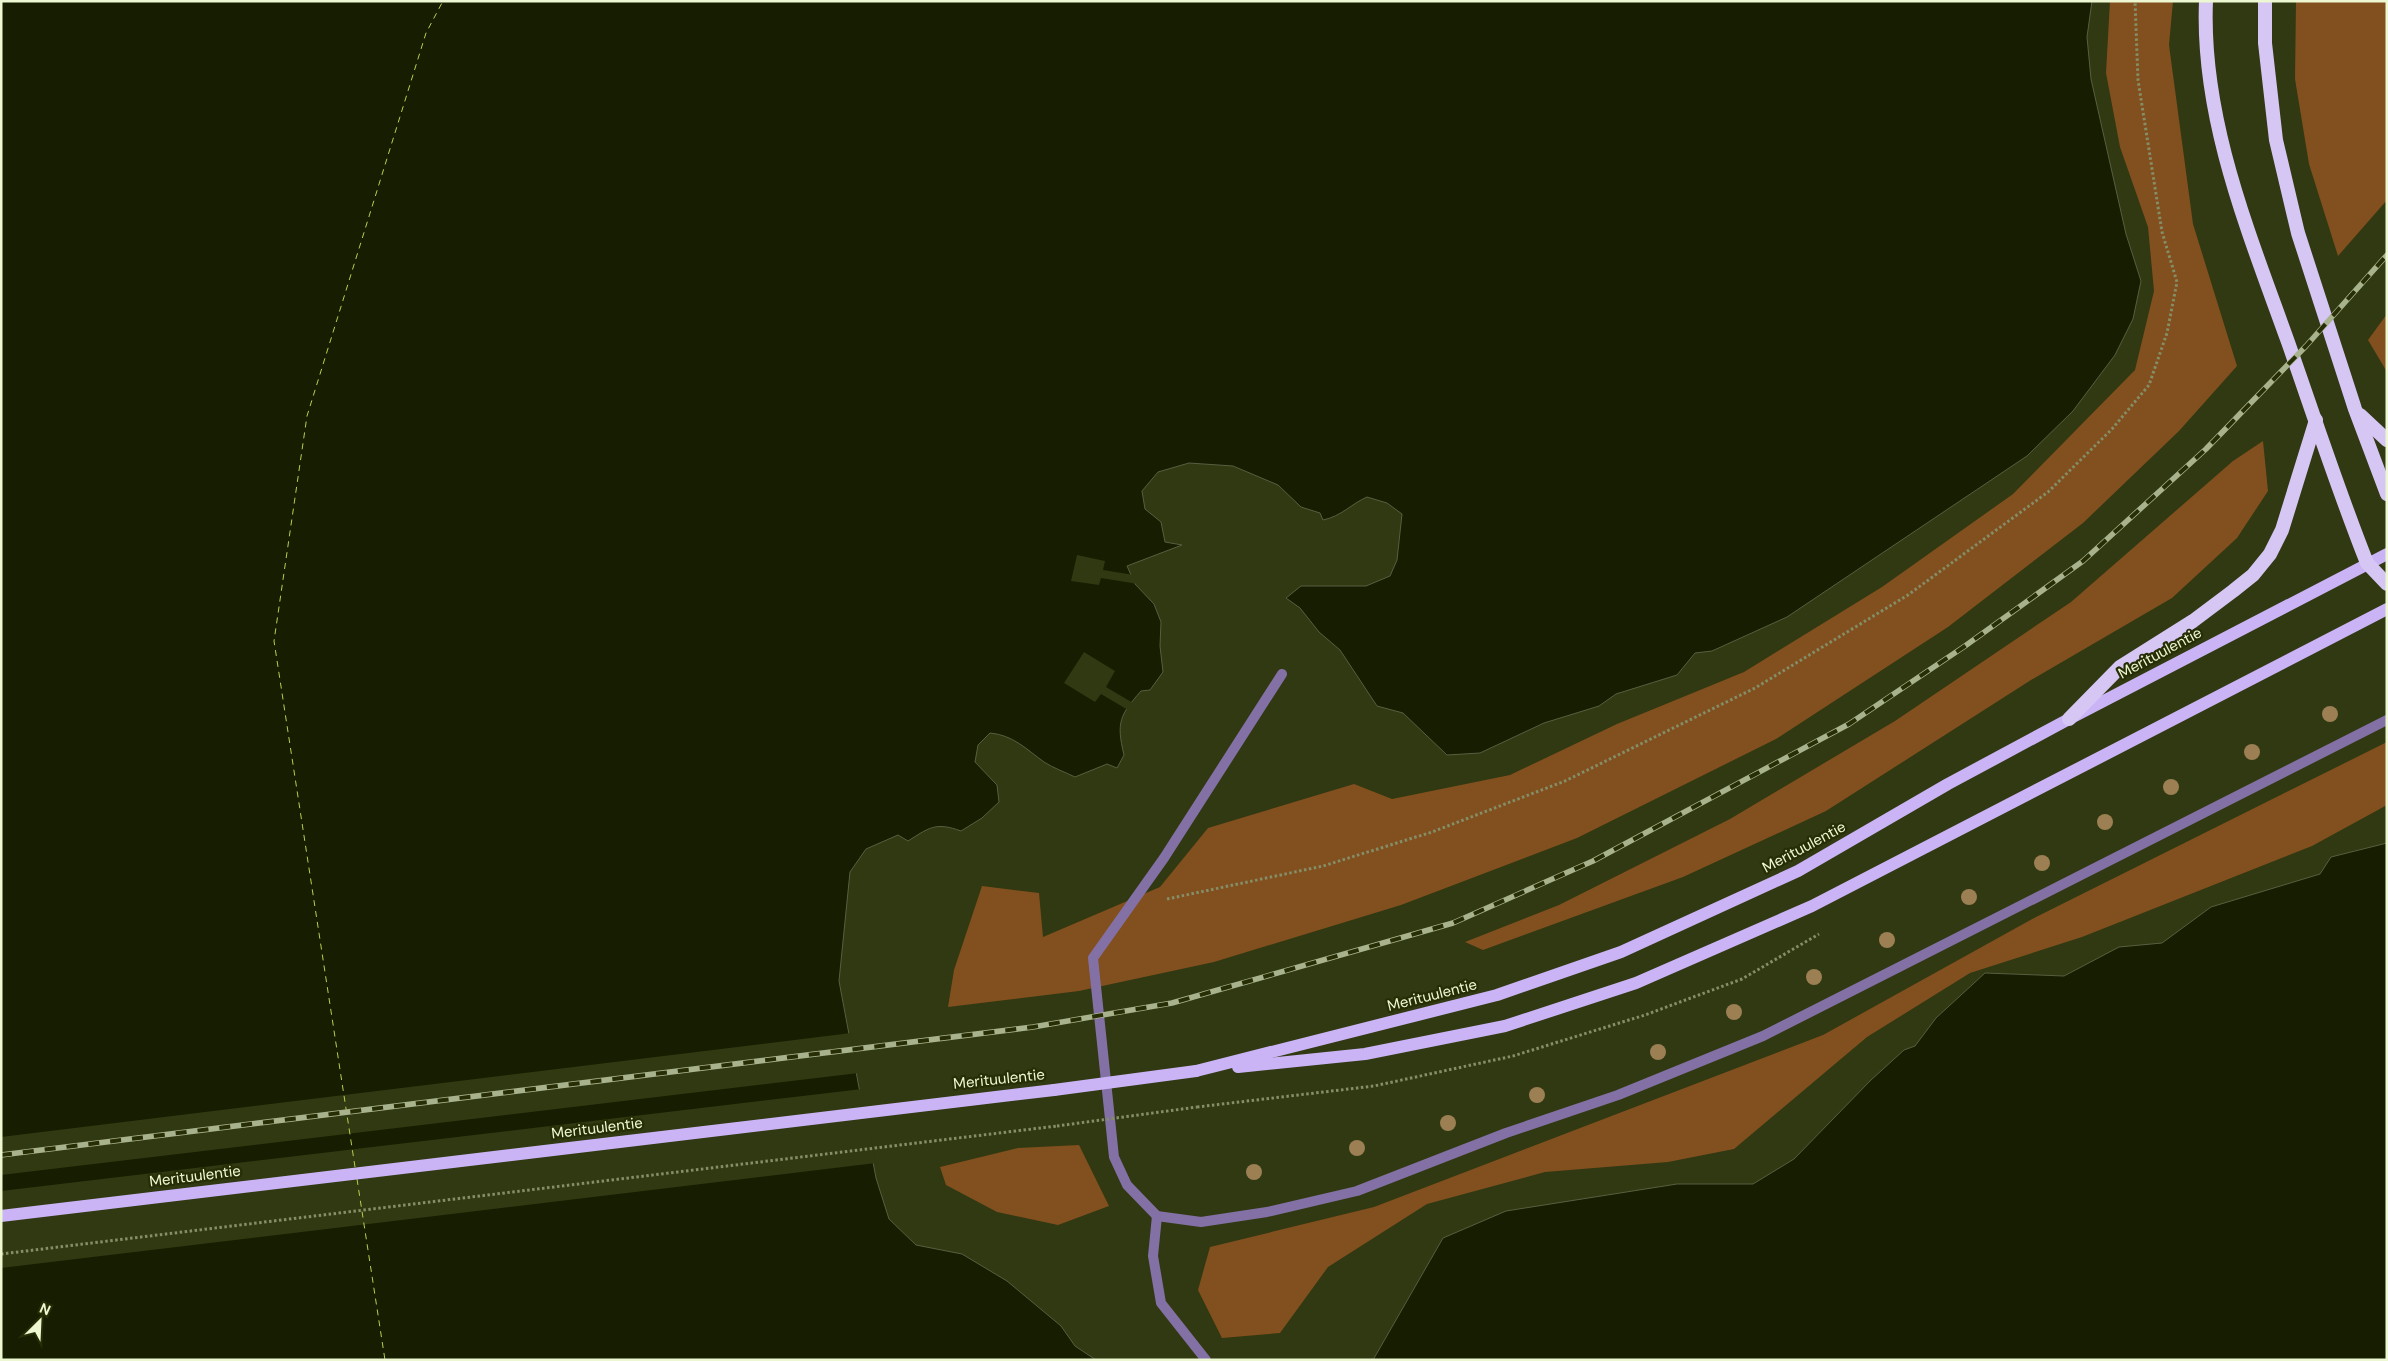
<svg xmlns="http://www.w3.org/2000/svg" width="2388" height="1361" font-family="'DM Sans',sans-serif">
	<rect width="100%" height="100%" fill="#303911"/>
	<!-- green -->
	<g fill="#824f1f">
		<polygon points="2110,1 2173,1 2169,45 2193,224 2237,366 2179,431 2083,523 1948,627 1776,739 1577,838 1401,905 1214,962 1079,991 948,1007 954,970 982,886 1039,893 1043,937 1160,887 1208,828 1354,784 1392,799 1510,775 1617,724 1744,672 1882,587 2013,494 2135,370 2154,291 2148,227 2120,147 2106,73"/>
		<polygon points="2296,1 2387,1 2387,200 2338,256 2309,164 2295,79"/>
		<polygon points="2387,314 2387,372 2368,340"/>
		<polygon points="2263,441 2268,491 2237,538 2172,598 2031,680 1826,811 1683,877 1483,950 1465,942 1559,905 1730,819 1895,721 2071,602 2233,461"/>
		<polygon points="2387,742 2387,805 2312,846 2082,937 1970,973 1867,1037 1734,1149 1668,1162 1545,1172 1427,1204 1328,1267 1280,1333 1222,1338 1198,1290 1210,1247 1374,1207 1823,1035 2036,917"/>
		<polygon points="1079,1145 1109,1206 1058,1225 997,1212 946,1185 940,1167 1018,1148"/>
	</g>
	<!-- water -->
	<g fill="#171d01" stroke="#575f40">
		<path d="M1,1H2092L2087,37L2091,79L2126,234L2141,281L2133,319L2115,355L2073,411L2027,456L1787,617L1712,651L1695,653L1677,675L1616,694L1599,706L1544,723L1480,753L1447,755L1403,713L1377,706L1340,650L1319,632L1300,608L1286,598L1301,586H1366L1390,576L1397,560L1402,514L1387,503L1367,497C1351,504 1342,516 1323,520L1320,513L1301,507L1278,485L1233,466L1189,463L1158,472L1142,491L1145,509L1161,522L1165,542L1182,545L1127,566L1135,584L1154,604L1161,622L1160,646L1163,672L1150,690L1141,691C1120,715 1116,722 1124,755L1117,768L1107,764L1075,777C1065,772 1053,768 1044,762C1026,749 1013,735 990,733L978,745L975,762L997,785L999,802L982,818L961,831C936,822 930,827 908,841L898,835L866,849L850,872L839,981L876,1178L889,1219L916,1245L962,1254L1007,1281L1061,1326L1075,1346L1096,1360H1Z"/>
		<polygon points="2387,843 2387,1360 1373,1360 1443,1238 1506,1211 1677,1184 1753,1184 1794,1159 1871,1080 1904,1050 1915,1046 1936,1018 1985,973 2064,976 2119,947 2162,943 2211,907 2320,874 2331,857"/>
	</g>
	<!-- pier -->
	<g fill="#303911">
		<polygon points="1077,555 1105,561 1103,570 1134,575 1138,584 1101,578 1099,585 1071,581"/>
		<polygon points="1084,652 1115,671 1106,687 1133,703 1128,710 1101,694 1095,702 1064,683"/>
		<polygon points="851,1033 859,1073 1,1175 1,1137"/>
		<polygon points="862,1089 876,1163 1,1268 1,1191"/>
	</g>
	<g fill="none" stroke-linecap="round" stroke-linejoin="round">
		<!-- ferry -->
		<g stroke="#b6d051" stroke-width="1" stroke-dasharray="6 5" stroke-linecap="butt">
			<polyline points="355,1167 274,641 307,416 426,33 443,1"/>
			<polyline points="357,1179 385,1360"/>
		</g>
		<!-- path -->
		<g stroke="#848e67" stroke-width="3" stroke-dasharray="2.5 2.5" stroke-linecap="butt">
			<polyline points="1167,899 1323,866 1432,832 1565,781 1755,688 1908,595 2048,492 2112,429 2149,385 2167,333 2177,282 2162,232 2138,80 2135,1"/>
			<polyline points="1197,1107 1374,1086 1513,1056 1645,1015 1742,979 1819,934"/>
			<polyline points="1,1254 1057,1126"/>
		</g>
		<!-- service -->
		<g stroke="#8370a5" stroke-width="10">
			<polyline points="1282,674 1164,858 1093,958 1114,1157 1127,1185 1157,1216 1201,1222 1267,1212 1357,1191 1506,1133 1618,1095 1763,1036 2387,720"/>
			<polyline points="1157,1216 1153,1256 1161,1303 1206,1360"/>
		</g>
		<!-- primary -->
		<g stroke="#cab4f6" stroke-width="12">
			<polyline points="1238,1067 1365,1054 1505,1026 1636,983 1812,906 2387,609"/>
			<polyline points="1196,1071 1497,995 1621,952 1798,871 1948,784 2069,719 2387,554"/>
			<polyline points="1,1216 1054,1090"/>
		</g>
		<!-- trunk -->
		<g stroke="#d6c6f4" stroke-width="14">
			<path d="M2206,1C2201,119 2249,233 2288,342C2314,416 2338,490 2367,563L2387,584"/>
			<polyline points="2265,1 2265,43 2276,140 2298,233 2355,409 2387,494"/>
			<polyline points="2360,415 2387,440"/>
			<polyline points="2069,719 2120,667 2193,621 2233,591 2253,575 2270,554 2282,530 2316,420"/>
		</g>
		<!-- rail casing -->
		<g stroke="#a8b28c" stroke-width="5.5">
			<polyline id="rail" points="1,1155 1033,1027 1172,1003 1453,923 1593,861 1849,724 1965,646 2083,561 2206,449 2306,346 2387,255"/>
		</g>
		<!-- rail -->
		<use href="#rail" stroke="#272e06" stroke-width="4" stroke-dasharray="11" stroke-linecap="butt"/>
		<!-- path-bridge -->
		<polyline stroke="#848e67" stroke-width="3" stroke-dasharray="2.5 2.5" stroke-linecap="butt" points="1057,1126 1197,1107"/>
		<!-- primary-bridge -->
		<polyline stroke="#cab4f6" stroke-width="12" points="1054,1090 1196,1071"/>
	</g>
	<!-- trees -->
	<g fill="#9c8054">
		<circle cx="2330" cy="714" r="8"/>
		<circle cx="2252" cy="752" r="8"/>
		<circle cx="2171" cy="787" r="8"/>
		<circle cx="2105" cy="822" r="8"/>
		<circle cx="2042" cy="863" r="8"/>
		<circle cx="1969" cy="897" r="8"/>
		<circle cx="1887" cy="940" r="8"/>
		<circle cx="1814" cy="977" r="8"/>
		<circle cx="1734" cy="1012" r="8"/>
		<circle cx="1658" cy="1052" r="8"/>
		<circle cx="1537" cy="1095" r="8"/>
		<circle cx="1448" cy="1123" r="8"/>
		<circle cx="1357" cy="1148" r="8"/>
		<circle cx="1254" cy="1172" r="8"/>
	</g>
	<g text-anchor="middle" stroke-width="4.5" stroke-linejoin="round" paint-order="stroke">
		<!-- street labels -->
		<g font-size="15" fill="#edf8d2" stroke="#272e06">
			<text transform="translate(2160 653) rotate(-28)" y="5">Merituulentie</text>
			<text transform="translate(1804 847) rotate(-28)" y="5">Merituulentie</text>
			<text transform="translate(1432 995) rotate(-14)" y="5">Merituulentie</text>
			<text transform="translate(999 1079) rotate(-6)" y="5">Merituulentie</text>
			<text transform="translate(597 1128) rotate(-7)" y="5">Merituulentie</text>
			<text transform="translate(195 1176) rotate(-7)" y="5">Merituulentie</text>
		</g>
	</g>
	<!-- border -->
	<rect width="2388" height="1361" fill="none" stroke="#edf8d2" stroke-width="5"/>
	<!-- north arrow -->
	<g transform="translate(40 1321) rotate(24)" stroke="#272e06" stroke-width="4" paint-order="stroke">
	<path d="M0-4L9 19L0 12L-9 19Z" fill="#edf8d2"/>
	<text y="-8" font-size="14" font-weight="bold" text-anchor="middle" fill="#edf8d2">N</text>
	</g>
</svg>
